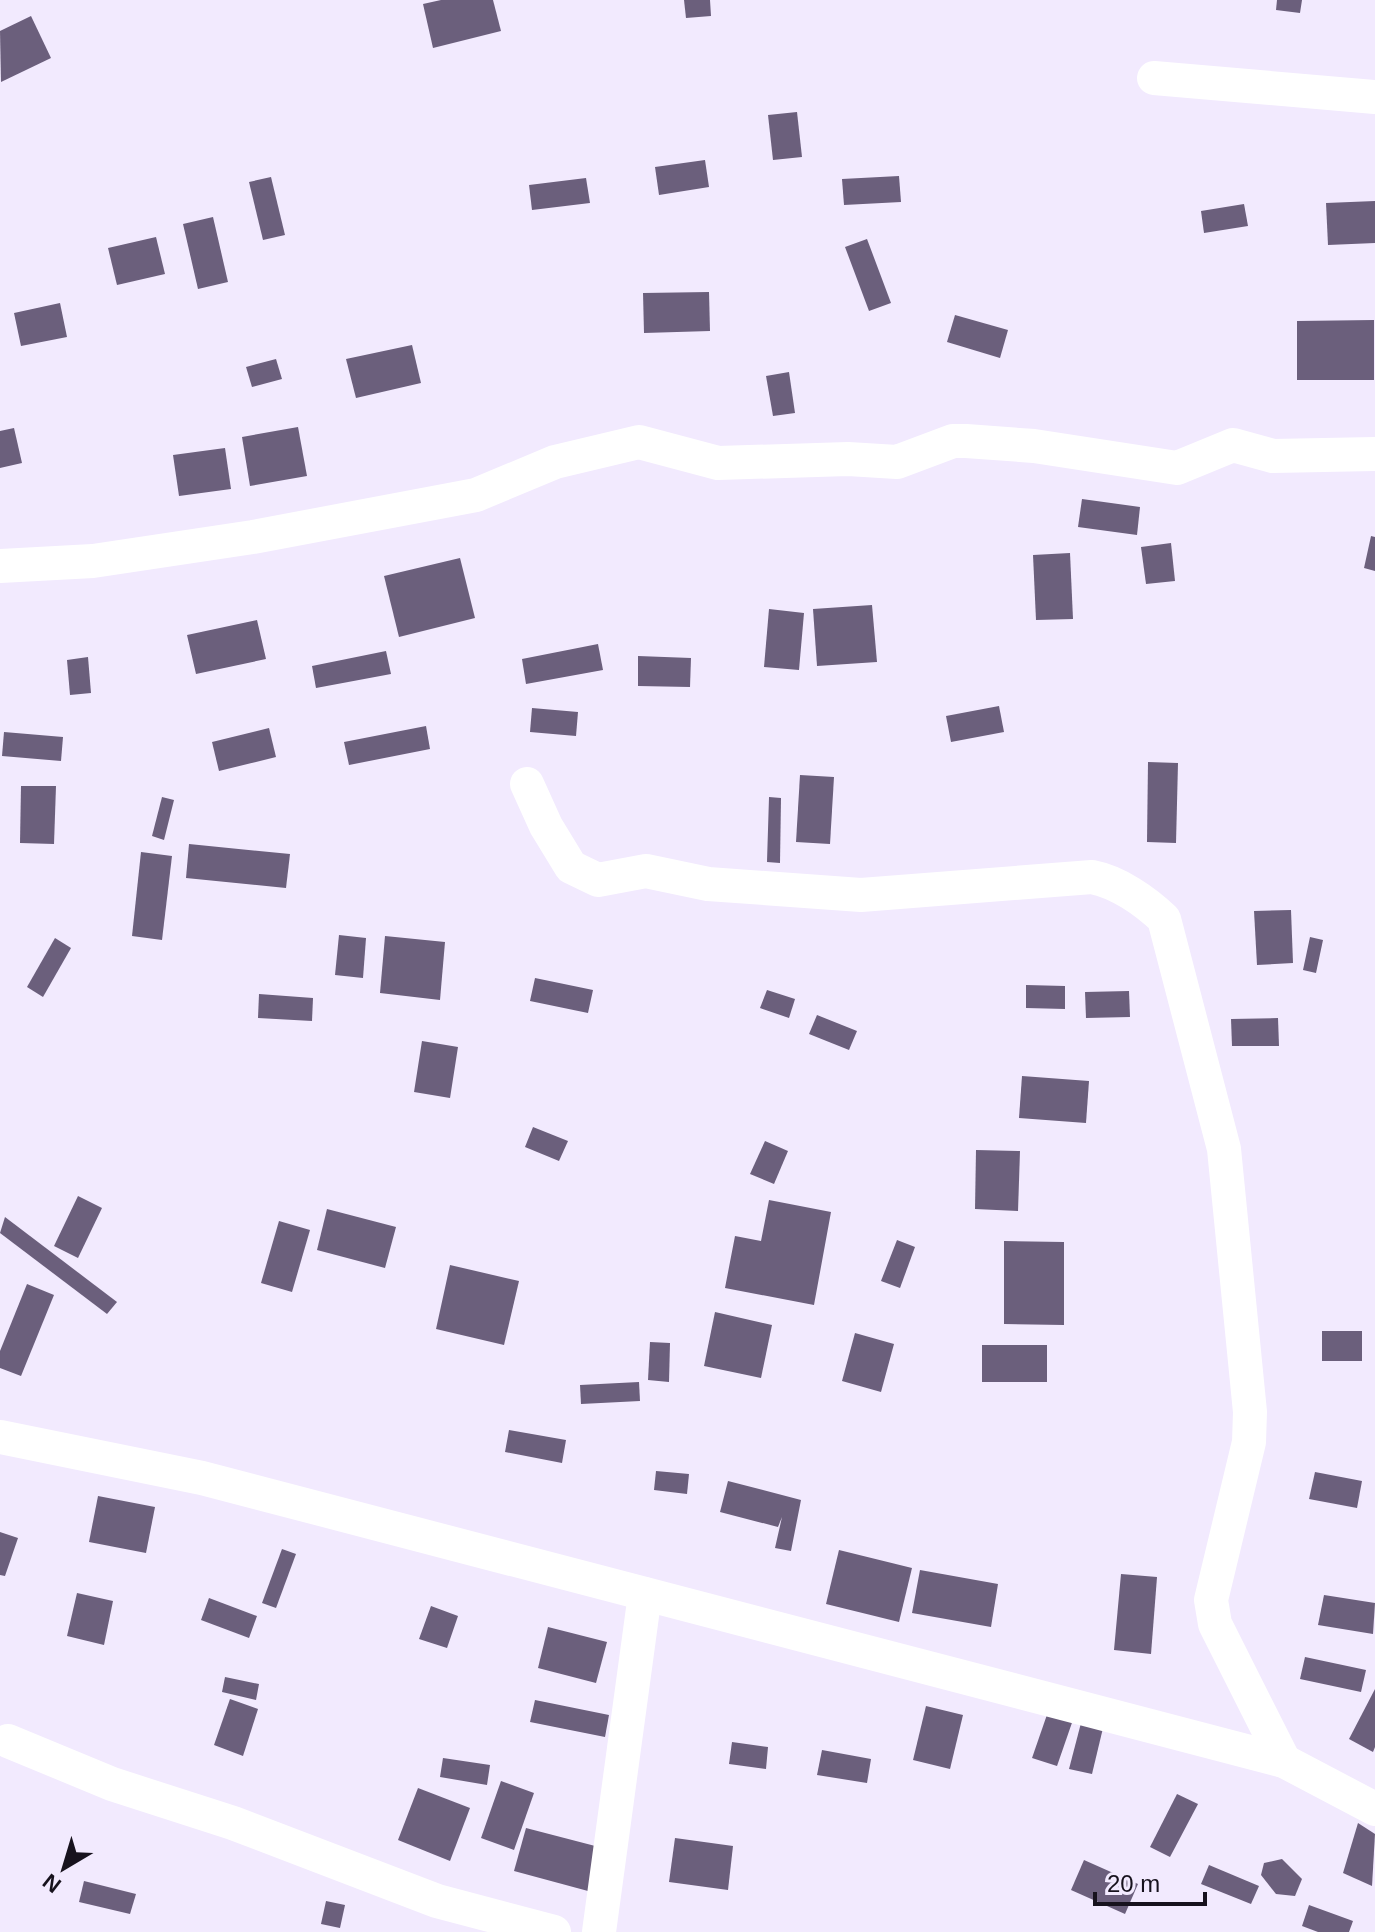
<svg xmlns="http://www.w3.org/2000/svg" width="1375" height="1932" font-family="Arial,sans-serif">
	<rect width="100%" height="100%" fill="#f2eafe"/>
	<!-- building -->
	<g fill="#6b5f7c">
		<polygon points="441,0 493,0 501,31 433,48 423,4"/>
		<polygon points="684,0 710,0 711,16 686,18"/>
		<polygon points="1277,0 1302,0 1300,13 1276,10"/>
		<polygon points="31,16 51,58 1,82 0,31"/>
		<polygon points="797,112 802,157 773,160 768,115"/>
		<polygon points="705,160 709,187 659,195 655,167"/>
		<polygon points="899,176 901,202 844,205 842,179"/>
		<polygon points="271,177 285,235 263,240 249,182"/>
		<polygon points="586,178 590,203 532,210 529,185"/>
		<polygon points="1375,201 1375,243 1328,245 1326,203"/>
		<polygon points="1244,204 1248,226 1204,233 1201,211"/>
		<polygon points="213,217 228,282 198,289 183,224"/>
		<polygon points="156,237 165,274 117,285 108,248"/>
		<polygon points="867,239 891,303 869,311 845,247"/>
		<polygon points="709,292 710,331 644,333 643,293"/>
		<polygon points="60,303 67,337 21,346 14,313"/>
		<polygon points="955,315 1008,330 1000,358 947,342"/>
		<polygon points="1374,320 1374,380 1297,380 1297,321"/>
		<polygon points="412,345 421,383 356,398 346,359"/>
		<polygon points="276,359 282,379 252,387 246,367"/>
		<polygon points="789,372 795,413 773,416 766,376"/>
		<polygon points="298,427 307,476 250,486 242,437"/>
		<polygon points="14,428 22,463 0,468 0,431"/>
		<polygon points="225,448 231,489 179,496 173,455"/>
		<polygon points="1082,499 1140,507 1137,535 1078,527"/>
		<polygon points="1371,536 1375,537 1375,571 1364,568"/>
		<polygon points="1171,543 1175,581 1146,584 1141,547"/>
		<polygon points="1070,553 1073,619 1036,620 1033,555"/>
		<polygon points="460,558 475,618 399,637 384,576"/>
		<polygon points="872,605 877,662 817,666 813,609"/>
		<polygon points="769,609 804,613 799,670 764,667"/>
		<polygon points="257,620 266,659 196,674 187,635"/>
		<polygon points="598,644 603,670 526,684 522,659"/>
		<polygon points="386,651 391,674 316,688 312,666"/>
		<polygon points="638,656 691,658 690,687 638,686"/>
		<polygon points="88,657 91,693 70,695 67,660"/>
		<polygon points="999,706 1004,732 951,742 946,716"/>
		<polygon points="532,708 578,712 576,736 530,732"/>
		<polygon points="426,726 430,749 349,765 344,742"/>
		<polygon points="269,728 276,757 219,771 212,742"/>
		<polygon points="4,732 63,737 61,761 2,756"/>
		<polygon points="1148,762 1178,763 1176,843 1147,842"/>
		<polygon points="800,775 834,777 830,844 796,842"/>
		<polygon points="21,786 56,786 54,844 20,843"/>
		<polygon points="162,797 174,800 164,840 152,836"/>
		<polygon points="769,797 781,798 780,863 767,862"/>
		<polygon points="189,844 290,854 286,888 186,878"/>
		<polygon points="141,852 172,856 162,940 132,936"/>
		<polygon points="1291,910 1293,963 1257,965 1254,911"/>
		<polygon points="339,935 366,938 363,978 335,975"/>
		<polygon points="385,936 445,942 440,1000 380,993"/>
		<polygon points="1310,937 1323,940 1316,973 1303,970"/>
		<polygon points="55,938 71,948 43,997 27,987"/>
		<polygon points="535,978 593,990 588,1013 530,1001"/>
		<polygon points="1026,985 1065,986 1065,1009 1026,1008"/>
		<polygon points="767,990 795,999 789,1018 760,1008"/>
		<polygon points="1129,991 1130,1017 1086,1018 1085,992"/>
		<polygon points="259,994 313,998 312,1021 258,1018"/>
		<polygon points="817,1015 857,1031 849,1050 809,1034"/>
		<polygon points="1278,1018 1279,1046 1232,1046 1231,1019"/>
		<polygon points="422,1041 458,1047 450,1098 414,1092"/>
		<polygon points="1022,1076 1089,1081 1086,1123 1019,1118"/>
		<polygon points="533,1127 568,1141 559,1161 525,1147"/>
		<polygon points="765,1141 788,1151 774,1184 750,1174"/>
		<polygon points="976,1150 1020,1151 1018,1211 975,1209"/>
		<polygon points="78,1196 102,1208 78,1258 54,1246"/>
		<polygon points="769,1200 831,1212 814,1305 725,1288 735,1236 761,1241"/>
		<polygon points="327,1209 396,1227 385,1268 317,1250"/>
		<polygon points="5,1217 117,1302 107,1314 0,1233"/>
		<polygon points="279,1221 310,1230 292,1292 261,1283"/>
		<polygon points="897,1240 915,1247 900,1288 881,1281"/>
		<polygon points="1004,1241 1064,1242 1064,1325 1004,1324"/>
		<polygon points="450,1265 519,1281 504,1345 436,1329"/>
		<polygon points="27,1284 54,1295 21,1376 0,1368 0,1351"/>
		<polygon points="715,1312 772,1325 761,1378 704,1366"/>
		<rect x="1322" y="1331" width="40" height="30"/>
		<polygon points="855,1333 894,1344 881,1392 842,1381"/>
		<polygon points="650,1342 670,1343 669,1382 648,1380"/>
		<rect x="982" y="1345" width="65" height="37"/>
		<polygon points="639,1382 640,1401 581,1404 580,1385"/>
		<polygon points="509,1430 566,1440 562,1463 505,1452"/>
		<polygon points="656,1471 689,1474 687,1494 654,1490"/>
		<polygon points="1315,1472 1362,1481 1357,1508 1309,1499"/>
		<polygon points="728,1481 801,1500 791,1551 775,1548 782,1517 778,1527 720,1512"/>
		<polygon points="98,1496 155,1507 146,1553 89,1542"/>
		<polygon points="0,1532 18,1538 5,1576 0,1575"/>
		<polygon points="282,1549 296,1554 276,1608 262,1603"/>
		<polygon points="839,1550 912,1568 899,1622 826,1604"/>
		<polygon points="920,1570 998,1584 991,1627 912,1613"/>
		<polygon points="1121,1574 1157,1577 1151,1654 1114,1650"/>
		<polygon points="77,1593 113,1601 104,1645 67,1636"/>
		<polygon points="1324,1595 1375,1603 1373,1634 1318,1625"/>
		<polygon points="209,1598 257,1616 249,1638 201,1620"/>
		<polygon points="431,1606 458,1616 447,1648 419,1639"/>
		<polygon points="548,1627 607,1642 596,1683 538,1668"/>
		<polygon points="1305,1657 1366,1670 1361,1692 1300,1679"/>
		<polygon points="225,1677 259,1684 256,1700 222,1692"/>
		<polygon points="1375,1689 1375,1747 1373,1752 1349,1739"/>
		<polygon points="230,1699 258,1709 243,1756 214,1745"/>
		<polygon points="535,1700 609,1715 605,1737 530,1722"/>
		<polygon points="926,1706 963,1715 950,1769 913,1760"/>
		<polygon points="1050,1706 1075,1714 1057,1766 1032,1758"/>
		<polygon points="1081,1723 1103,1728 1092,1774 1069,1769"/>
		<polygon points="732,1742 768,1747 766,1769 729,1764"/>
		<polygon points="822,1750 871,1759 867,1783 817,1775"/>
		<polygon points="443,1758 490,1765 487,1785 440,1777"/>
		<polygon points="501,1781 534,1793 514,1850 481,1838"/>
		<polygon points="418,1788 470,1808 450,1861 398,1840"/>
		<polygon points="1177,1794 1198,1804 1170,1857 1150,1847"/>
		<polygon points="1358,1823 1375,1834 1372,1886 1343,1873"/>
		<polygon points="526,1828 599,1847 588,1891 514,1871"/>
		<polygon points="675,1838 733,1846 728,1890 669,1882"/>
		<polygon points="1282,1859 1302,1879 1295,1896 1276,1894 1261,1875 1264,1863"/>
		<polygon points="1084,1860 1138,1884 1125,1914 1071,1890"/>
		<polygon points="1209,1865 1259,1886 1251,1904 1201,1884"/>
		<polygon points="84,1881 136,1894 130,1914 79,1902"/>
		<polygon points="326,1901 345,1905 340,1928 321,1924"/>
		<polygon points="1309,1905 1353,1921 1349,1932 1318,1932 1302,1926"/>
	</g>
	<g fill="none" stroke-linecap="round" stroke-linejoin="round">
		<!-- minor -->
		<g stroke="#fff" stroke-width="34">
			<polyline points="1154,78 1375,97"/>
			<polyline points="0,566 93,561 253,537 476,495 555,462 639,442 718,463 848,459 897,462 953,441 966,441 1034,446 1177,468 1233,445 1273,456 1375,454"/>
			<path d="M527,784L546,826L571,867L598,880L646,871L708,884L861,895L1092,877C1118,882 1145,901 1164,919L1224,1149L1250,1412L1249,1442L1211,1600L1215,1624L1284,1761"/>
			<polyline points="0,1437 202,1478 1284,1761 1375,1809"/>
			<polyline points="8,1741 112,1784 233,1823 437,1901 554,1932"/>
			<polyline points="599,1932 645,1594"/>
		</g>
	</g>
	<!-- north arrow -->
	<g transform="translate(64 1868) rotate(218)" stroke="#f2eafe" stroke-width="6" paint-order="stroke">
	<path d="M0-6L14 30L0 20L-14 30Z" fill="#17121d"/>
	<text y="-12" font-size="22" font-weight="bold" text-anchor="middle" fill="#17121d">N</text>
	</g>
	<!-- scale -->
	<path d="M1095 1892v12h110v-12" fill="none" stroke="#17121d" stroke-width="4"/>
	<text x="1107" y="1892" font-size="24" fill="#17121d" stroke="#f2eafe" stroke-width="6" paint-order="stroke">20 m</text>
</svg>
